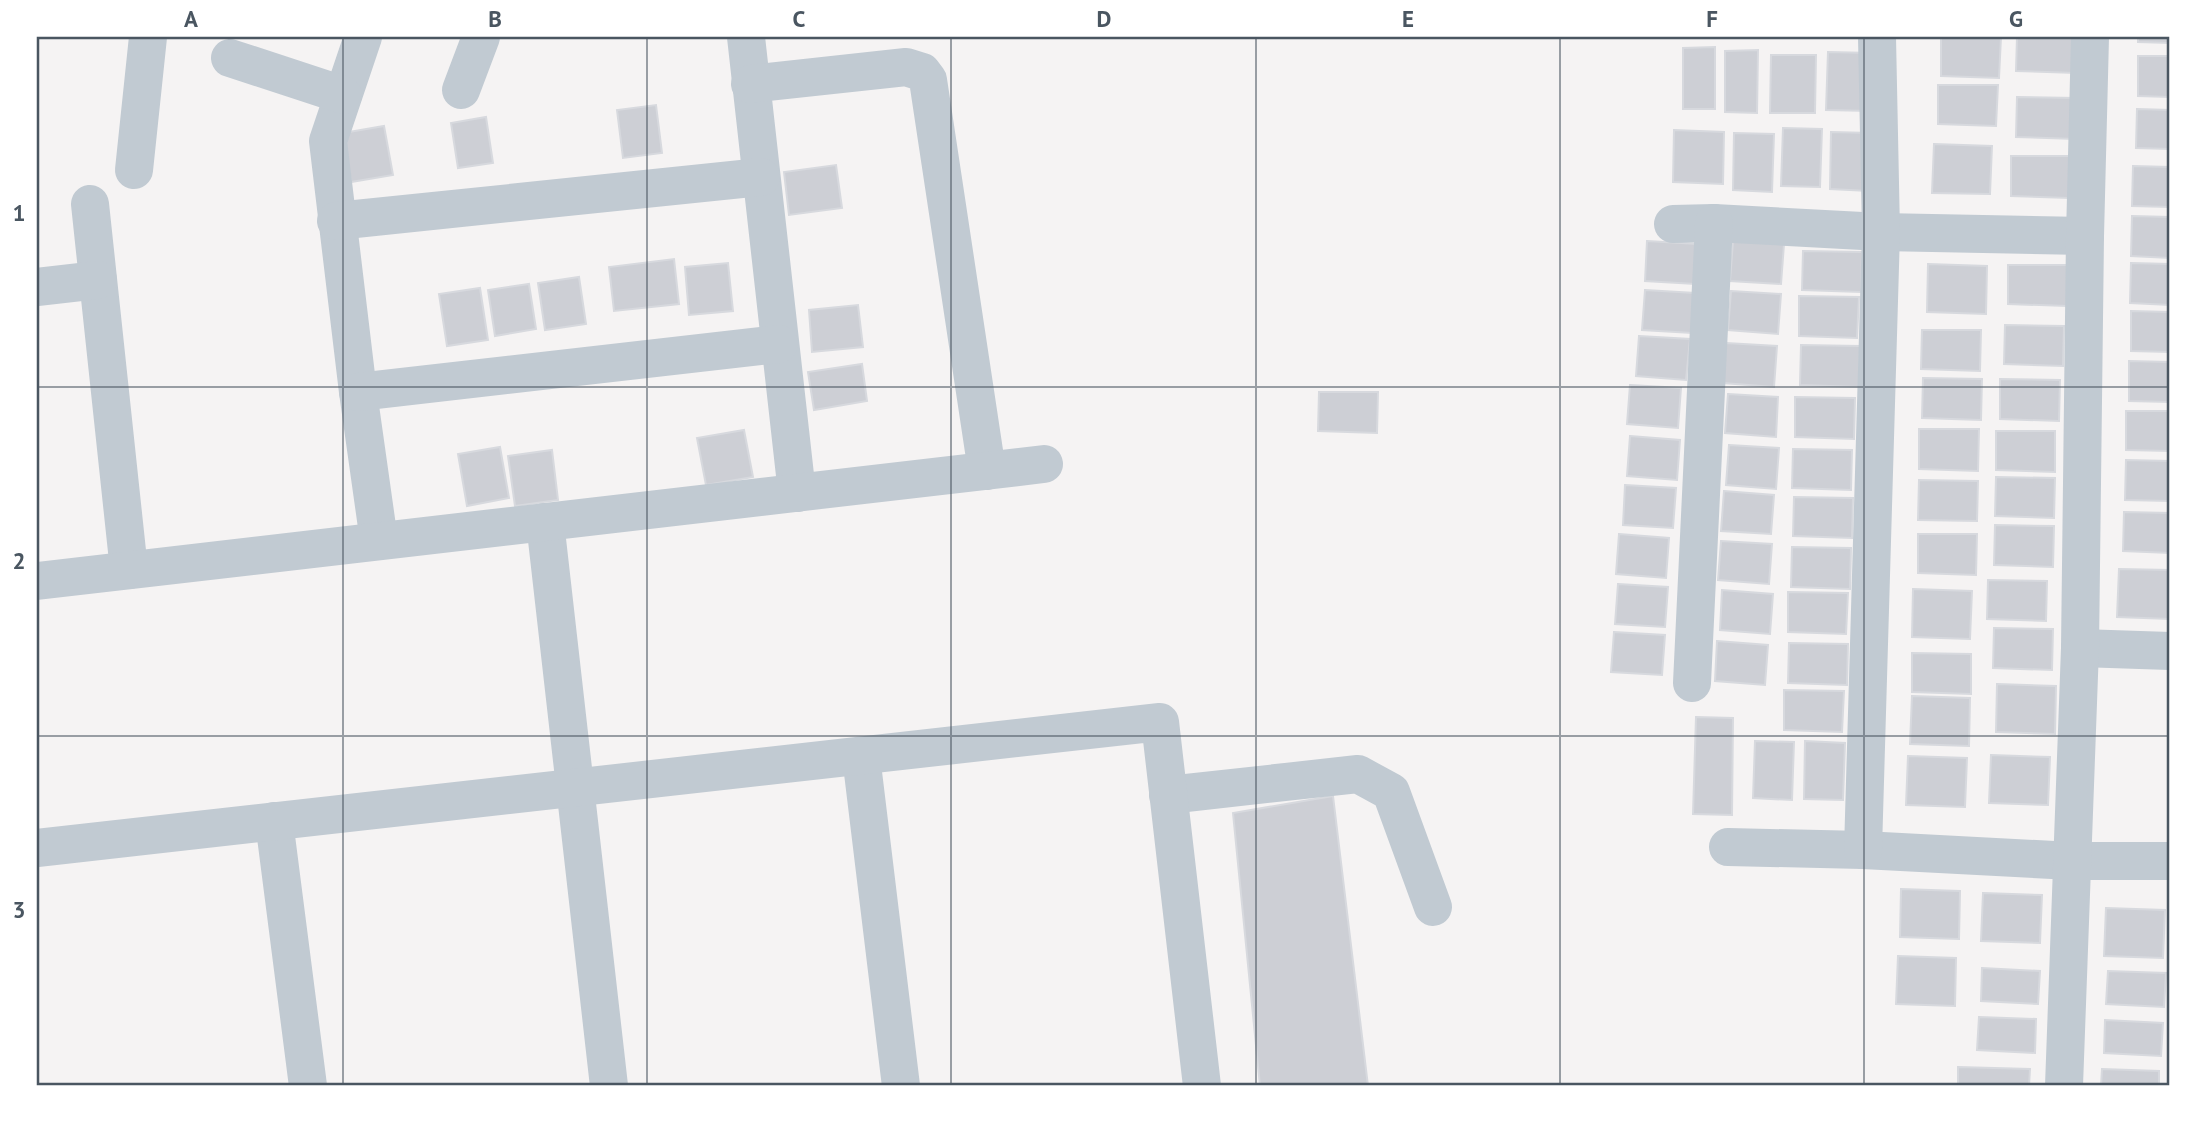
<svg xmlns="http://www.w3.org/2000/svg" width="2207" height="1123" font-family="'PT Sans',sans-serif">
	<rect width="100%" height="100%" fill="#f5f3f3"/>
	<!-- building -->
	<g fill="#cdcfd5" stroke="#d7d9de" stroke-width="2">
		<polygon points="1941,37 2001,37 1999,78 1941,76"/>
		<polygon points="2017,37 2076,37 2076,73 2016,71"/>
		<polygon points="2138,37 2170,37 2170,43 2138,42"/>
		<polygon points="1715,47 1715,109 1683,109 1683,48"/>
		<polygon points="1758,50 1757,113 1725,112 1725,51"/>
		<polygon points="1828,52 1872,53 1871,111 1826,110"/>
		<polygon points="1771,55 1816,55 1815,113 1770,113"/>
		<polygon points="2138,56 2170,56 2170,97 2138,96"/>
		<polygon points="1938,85 1998,85 1996,126 1938,124"/>
		<polygon points="2017,97 2076,98 2075,139 2016,137"/>
		<polygon points="656,105 662,153 623,158 617,110"/>
		<polygon points="2137,109 2170,110 2170,149 2136,148"/>
		<polygon points="486,117 493,163 458,168 451,123"/>
		<polygon points="384,126 393,175 351,182 343,133"/>
		<polygon points="1783,128 1822,129 1820,187 1781,186"/>
		<polygon points="1674,130 1724,132 1723,184 1673,182"/>
		<polygon points="1831,132 1871,133 1869,191 1830,189"/>
		<polygon points="1734,133 1774,134 1772,192 1733,190"/>
		<polygon points="1934,144 1992,146 1990,194 1932,193"/>
		<polygon points="2011,156 2071,156 2069,198 2011,196"/>
		<polygon points="836,165 842,208 789,215 784,172"/>
		<polygon points="2133,166 2170,167 2170,207 2132,206"/>
		<polygon points="2132,216 2170,217 2170,258 2131,256"/>
		<polygon points="1647,241 1698,244 1695,284 1645,281"/>
		<polygon points="1733,241 1784,244 1781,284 1730,281"/>
		<polygon points="1803,251 1862,252 1861,292 1802,290"/>
		<polygon points="674,259 679,304 614,311 609,267"/>
		<polygon points="728,263 733,311 689,315 685,267"/>
		<polygon points="2131,263 2170,264 2170,305 2130,303"/>
		<polygon points="1928,264 1987,266 1986,314 1927,312"/>
		<polygon points="2008,265 2068,265 2067,306 2008,304"/>
		<polygon points="579,277 586,324 545,330 538,283"/>
		<polygon points="529,284 536,329 495,336 488,290"/>
		<polygon points="480,288 488,340 447,346 439,294"/>
		<polygon points="1645,290 1695,293 1692,333 1642,330"/>
		<polygon points="1731,291 1781,294 1778,334 1728,330"/>
		<polygon points="1799,296 1859,297 1857,338 1799,336"/>
		<polygon points="858,305 863,347 812,352 809,310"/>
		<polygon points="2131,311 2170,312 2170,352 2131,351"/>
		<polygon points="2005,325 2064,326 2063,366 2004,364"/>
		<polygon points="1922,330 1981,330 1980,371 1921,369"/>
		<polygon points="1639,336 1690,339 1686,380 1636,376"/>
		<polygon points="1726,343 1777,346 1774,387 1723,383"/>
		<polygon points="1801,345 1860,346 1859,387 1800,385"/>
		<polygon points="2129,361 2170,362 2170,402 2129,401"/>
		<polygon points="862,364 867,401 814,410 808,372"/>
		<polygon points="1923,378 1982,379 1981,420 1922,418"/>
		<polygon points="2000,379 2060,380 2059,421 2000,419"/>
		<polygon points="1630,385 1681,388 1678,428 1627,424"/>
		<polygon points="1319,392 1378,392 1377,433 1318,431"/>
		<polygon points="1728,394 1778,397 1776,437 1725,433"/>
		<polygon points="1795,397 1855,398 1854,439 1795,437"/>
		<polygon points="2126,411 2170,411 2170,451 2126,450"/>
		<polygon points="1919,429 1979,429 1978,471 1919,469"/>
		<polygon points="744,430 753,477 706,485 697,438"/>
		<polygon points="1996,431 2055,431 2055,472 1996,470"/>
		<polygon points="1630,436 1680,440 1677,480 1627,476"/>
		<polygon points="1729,445 1779,448 1776,489 1726,485"/>
		<polygon points="500,447 509,498 467,506 458,454"/>
		<polygon points="1793,449 1852,450 1851,490 1792,488"/>
		<polygon points="552,450 558,500 515,506 508,456"/>
		<polygon points="2126,460 2170,461 2170,501 2125,500"/>
		<polygon points="1996,477 2055,478 2054,518 1995,516"/>
		<polygon points="1919,480 1978,481 1977,521 1918,520"/>
		<polygon points="1625,485 1676,488 1673,528 1623,525"/>
		<polygon points="1724,491 1774,495 1771,534 1721,531"/>
		<polygon points="1794,497 1853,498 1852,538 1793,536"/>
		<polygon points="2124,512 2170,513 2170,553 2123,551"/>
		<polygon points="1995,525 2054,526 2053,567 1994,565"/>
		<polygon points="1619,534 1669,538 1666,578 1616,574"/>
		<polygon points="1918,534 1977,534 1976,575 1918,573"/>
		<polygon points="1721,541 1772,544 1769,584 1718,580"/>
		<polygon points="1792,547 1851,548 1850,589 1791,587"/>
		<polygon points="2119,569 2170,570 2170,619 2117,617"/>
		<polygon points="1988,580 2047,581 2046,621 1987,619"/>
		<polygon points="1618,584 1668,587 1665,627 1615,624"/>
		<polygon points="1913,589 1972,591 1970,639 1912,637"/>
		<polygon points="1722,590 1773,594 1770,634 1720,630"/>
		<polygon points="1788,592 1848,593 1846,634 1788,632"/>
		<polygon points="1994,628 2053,629 2052,670 1993,668"/>
		<polygon points="1614,632 1665,635 1662,675 1611,672"/>
		<polygon points="1717,641 1768,645 1765,685 1715,681"/>
		<polygon points="1789,643 1848,644 1847,685 1788,683"/>
		<polygon points="1912,653 1971,654 1971,694 1912,692"/>
		<polygon points="1997,684 2056,686 2055,734 1996,732"/>
		<polygon points="1784,690 1844,691 1842,732 1784,730"/>
		<polygon points="1912,696 1970,698 1969,746 1910,744"/>
		<polygon points="1696,717 1733,718 1732,815 1693,814"/>
		<polygon points="1755,741 1794,742 1792,800 1753,798"/>
		<polygon points="1805,741 1845,743 1843,800 1804,799"/>
		<polygon points="1991,755 2050,757 2048,805 1989,803"/>
		<polygon points="1908,756 1967,758 1965,807 1906,805"/>
		<polygon points="1333,796 1368,1086 1260,1086 1233,813"/>
		<polygon points="1901,889 1960,891 1959,939 1900,937"/>
		<polygon points="1983,893 2042,895 2040,943 1981,941"/>
		<polygon points="2106,908 2165,910 2163,958 2104,956"/>
		<polygon points="1898,956 1956,958 1955,1006 1896,1004"/>
		<polygon points="1982,968 2040,971 2038,1004 1981,1001"/>
		<polygon points="2108,971 2166,973 2164,1007 2106,1004"/>
		<polygon points="1979,1017 2036,1019 2035,1053 1977,1050"/>
		<polygon points="2105,1020 2163,1023 2161,1056 2104,1053"/>
		<polygon points="1958,1067 2030,1069 2029,1086 1958,1086"/>
		<polygon points="2102,1069 2159,1071 2159,1086 2101,1086"/>
	</g>
	<g fill="none" stroke-linecap="round" stroke-linejoin="round">
		<!-- minor -->
		<g stroke="#c1cad2" stroke-width="38">
			<polyline points="363,37 328,141 358,392 379,541"/>
			<polyline points="746,37 797,493"/>
			<polyline points="230,58 343,95"/>
			<polyline points="750,84 906,67 922,72 928,80 987,471"/>
			<polyline points="461,90 481,37"/>
			<polyline points="134,170 148,37"/>
			<polyline points="90,204 129,570"/>
			<polyline points="336,221 761,177"/>
			<polyline points="1673,224 1714,223 1881,232 2085,236"/>
			<polyline points="37,287 98,280"/>
			<polyline points="358,392 779,344"/>
			<polyline points="545,522 609,1086"/>
			<polyline points="37,581 1044,464"/>
			<polyline points="2080,648 2170,651"/>
			<polyline points="1692,683 1714,223"/>
			<polyline points="861,756 901,1086"/>
			<polyline points="1168,795 1358,774 1391,792 1433,907"/>
			<polyline points="274,821 308,1086"/>
			<polyline points="1728,847 1863,850 2072,861 2170,861"/>
			<polyline points="37,848 1160,722 1202,1086"/>
			<polyline points="1863,850 1881,232 1877,37"/>
			<polyline points="2064,1086 2080,648 2085,236 2090,37"/>
		</g>
	</g>
	<!-- grid -->
	<path fill="none" stroke="#4a5661" stroke-width="2" stroke-opacity="0.55" d="M343,37V1086M647,37V1086M951,37V1086M1256,37V1086M1560,37V1086M1864,37V1086M37,387H2170M37,736H2170"/>
	<!-- border -->
	<rect width="2207" height="1123" fill="none" stroke="#ffffff" stroke-width="77"/>
	<rect x="38" y="38" width="2130" height="1046" fill="none" stroke="#4a5661" stroke-width="2.5"/>
	<g font-size="23" text-anchor="middle" font-weight="bold" fill="#4a5661">
		<text x="191" y="27">A</text>
		<text x="495" y="27">B</text>
		<text x="799" y="27">C</text>
		<text x="1104" y="27">D</text>
		<text x="1408" y="27">E</text>
		<text x="1712" y="27">F</text>
		<text x="2016" y="27">G</text>
		<text x="19" y="221">1</text>
		<text x="19" y="569">2</text>
		<text x="19" y="918">3</text>
	</g>
</svg>
